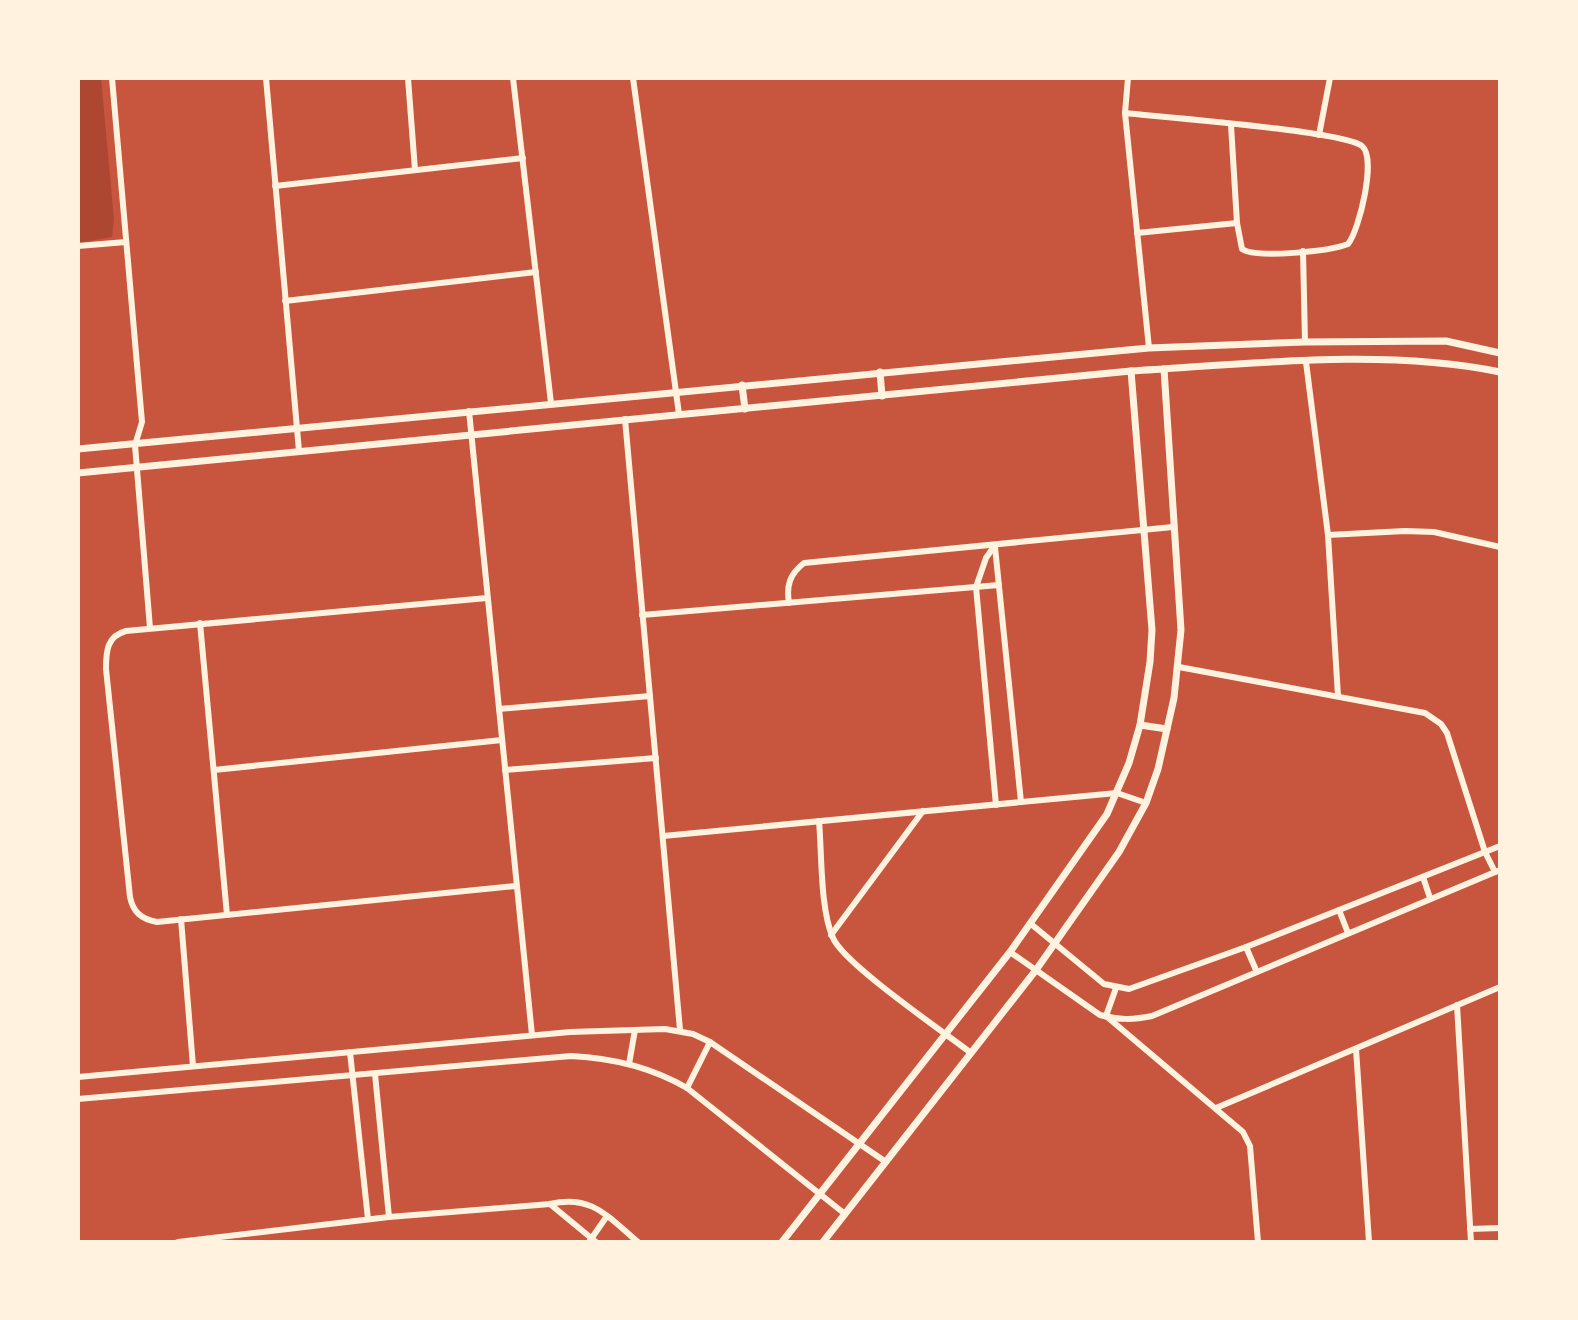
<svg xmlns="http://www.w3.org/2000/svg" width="1578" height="1320" font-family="'Exo 2',sans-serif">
	<rect width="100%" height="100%" fill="#c8553d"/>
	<!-- green -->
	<polygon fill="#ae4732" points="78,78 101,78 114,219 112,237 78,243"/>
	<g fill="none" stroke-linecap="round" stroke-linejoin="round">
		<!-- minor -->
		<g stroke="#fff3e0" stroke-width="6">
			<polyline points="112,78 142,422 135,445 150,628"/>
			<polyline points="266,78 299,451"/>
			<polyline points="408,78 415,170"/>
			<polyline points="513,78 551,403"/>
			<polyline points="633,78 679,414"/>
			<polyline points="1128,78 1125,113 1149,348"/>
			<path d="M1125,113C1162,117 1343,131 1362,146C1377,158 1359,231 1348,244C1330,251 1257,259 1242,249L1237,223L1231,125"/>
			<polyline points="1319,135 1330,78"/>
			<polyline points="275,186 523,158"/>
			<polyline points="1137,233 1237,223"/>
			<polyline points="78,246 126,242"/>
			<polyline points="1303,251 1305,342"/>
			<polyline points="285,301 536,272"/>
			<polyline points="1306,362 1328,535 1338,696"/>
			<polyline points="469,411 532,1035"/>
			<polyline points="625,419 680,1030"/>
			<polyline points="1328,535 1405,531 1434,532 1500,547"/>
			<polyline points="995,545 986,558 976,587 996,805"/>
			<polyline points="995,547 1021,802"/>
			<path d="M487,598L126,631C107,636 106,651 106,669L130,897C133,912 141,919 157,922L516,886"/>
			<path d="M789,603C786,585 790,574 804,563L1173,527"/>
			<polyline points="642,615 999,585"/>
			<polyline points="200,623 227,915"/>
			<polyline points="1179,667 1425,713 1441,724 1447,733 1485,852 1495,872"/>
			<polyline points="499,709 650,696"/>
			<polyline points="214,770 502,740"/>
			<polyline points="505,770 656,758"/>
			<path d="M819,821C822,854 820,909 833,938C844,964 944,1032 971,1053"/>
			<polyline points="663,836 1117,793 1146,803"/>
			<polyline points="1423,877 1430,898"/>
			<polyline points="1339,910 1348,933"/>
			<polyline points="181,919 193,1066"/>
			<polyline points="1031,924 1104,984 1129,989 1246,947 1500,846"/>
			<polyline points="831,935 923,811"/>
			<polyline points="1246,947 1256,970"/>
			<path d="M1010,952L1100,1015C1119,1020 1133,1020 1152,1016L1500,870"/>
			<polyline points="1116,988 1106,1016 1243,1132 1250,1146 1258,1242"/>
			<polyline points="1457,1005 1471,1242"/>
			<polyline points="1356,1049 1369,1242"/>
			<polyline points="350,1052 368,1219"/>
			<polyline points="629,1064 635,1030"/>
			<polyline points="375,1074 389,1217"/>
			<polyline points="78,1077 570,1032 665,1029 693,1034 710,1042 886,1162"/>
			<polyline points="687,1088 710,1042"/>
			<path d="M78,1099L571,1056C612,1058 651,1067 687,1088L845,1214"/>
			<polyline points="1216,1108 1500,987"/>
			<polyline points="550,1204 596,1242"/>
			<polyline points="1470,1229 1500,1228"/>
			<path d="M178,1242L389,1217L550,1204C592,1194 608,1217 638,1242"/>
			<polyline points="589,1242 607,1216"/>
		</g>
		<!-- tertiary -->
		<g stroke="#fff3e0" stroke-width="7">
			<polyline points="880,372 882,396"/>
			<polyline points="742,385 745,409"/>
			<polyline points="78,449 1149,348 1305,342 1446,341 1500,353"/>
			<path d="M78,473L1131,371C1248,364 1385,348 1500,372"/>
			<polyline points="1140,725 1167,729"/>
			<polyline points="782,1242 1010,952 1107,814 1129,763 1140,725 1150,662 1152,630 1131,371"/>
			<polyline points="823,1242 1036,970 1119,852 1146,803 1158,769 1174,698 1181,630 1164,369"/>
		</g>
	</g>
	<!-- border -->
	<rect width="1578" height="1320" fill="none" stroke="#fff3e0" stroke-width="160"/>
</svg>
